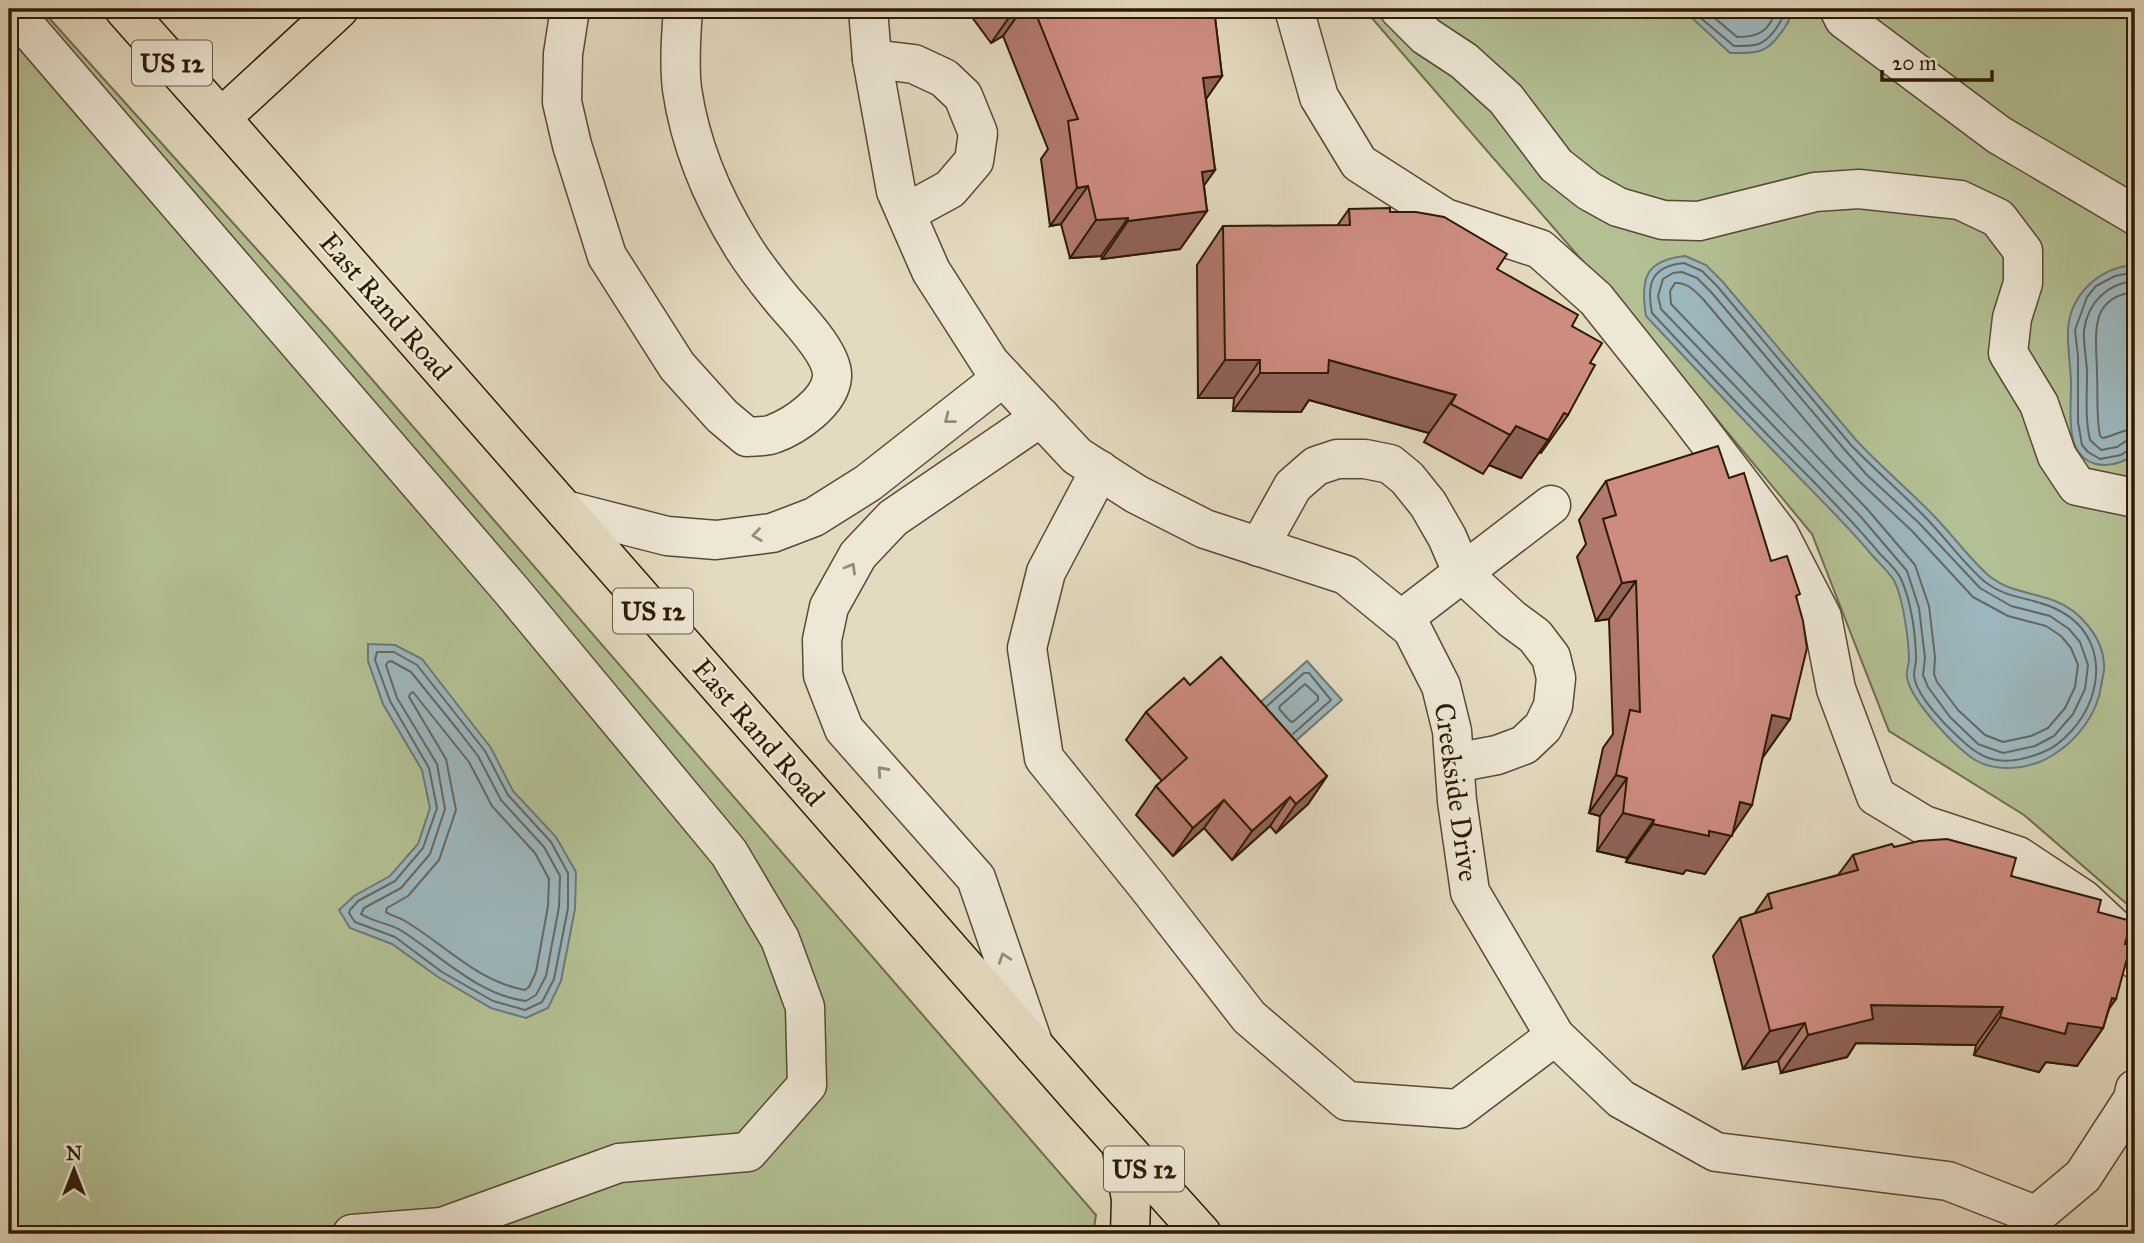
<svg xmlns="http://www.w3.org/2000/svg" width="2144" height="1243" font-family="'IM FELL Great Primer',serif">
	<rect width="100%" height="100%" fill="#e4dac0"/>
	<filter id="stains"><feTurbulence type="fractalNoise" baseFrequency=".00286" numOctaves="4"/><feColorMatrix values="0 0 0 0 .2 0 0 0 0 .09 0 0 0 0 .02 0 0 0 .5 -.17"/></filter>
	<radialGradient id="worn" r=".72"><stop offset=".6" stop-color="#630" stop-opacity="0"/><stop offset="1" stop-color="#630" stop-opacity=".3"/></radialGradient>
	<!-- green -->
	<g fill="#b3c093" stroke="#706d4a" stroke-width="2">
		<polygon points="9,9 41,9 331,332 1096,1215 1093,1234 9,1234"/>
		<polygon points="1364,9 2135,9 2135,911 2024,815 1889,731 1812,534 1651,340"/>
	</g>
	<!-- water -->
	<g fill="#9cb7be" stroke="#6f7873" stroke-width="2">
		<path d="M1675,9H1792C1791,19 1786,27 1780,34C1765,55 1754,53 1730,53L1690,16Z"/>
		<path d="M1685,256L1706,265L1722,281L1856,440C1880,466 1907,488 1932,514C1951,533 1968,557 1988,575C2008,592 2032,592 2055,601C2079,610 2103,637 2104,664C2105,671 2102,679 2101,686C2098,712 2078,739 2056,753C2032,770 1992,775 1968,755C1950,741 1910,699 1907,677C1906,672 1908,666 1909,661C1909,642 1903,595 1893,579C1887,570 1878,562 1871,554C1846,524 1818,497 1791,469C1742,419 1694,367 1646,316C1640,279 1645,260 1685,256Z"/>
		<path d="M2135,265V452C2120,469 2088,471 2076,448C2068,433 2071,401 2071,384C2071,367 2067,346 2068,330C2070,294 2100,267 2135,265Z"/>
		<polygon points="368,644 395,645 422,659 470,721 491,748 513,791 556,837 576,872 575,909 561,981 548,1008 526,1018 491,1008 438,977 392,944 350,928 339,910 354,896 390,876 418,844 430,808 422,770 383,704 368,661"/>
		<polygon points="1307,661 1342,700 1290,746 1255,707"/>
	</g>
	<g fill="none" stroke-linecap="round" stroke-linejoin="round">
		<!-- shore -->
		<g stroke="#646860" stroke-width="2">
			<path d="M1690,9L1734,46C1755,46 1762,47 1775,30C1780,23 1784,17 1785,9"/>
			<path d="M1704,9L1737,37C1759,37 1770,31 1776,9"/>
			<path d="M1684,263L1702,271L1717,286L1851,445C1875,470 1901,492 1925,517C1945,537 1962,562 1984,581C2006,599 2030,597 2054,608C2092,625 2104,661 2091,699C2083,721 2063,745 2041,753C1994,771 1978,757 1946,725C1935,713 1915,692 1914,675C1914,670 1916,664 1916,659C1916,636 1911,600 1901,579C1897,570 1887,561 1880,554C1858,527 1834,503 1810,478C1756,424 1704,369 1652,313C1646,283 1652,266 1684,263Z"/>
			<polygon points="1682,272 1697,278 1711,292 1845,450 1867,475 1919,523 1980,588 2011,606 2050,616 2069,629 2080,642 2088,665 2085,689 2073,714 2054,736 2035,746 2003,753 1978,744 1950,717 1928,687 1923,675 1925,658 1919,608 1907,571 1861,517 1661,309 1658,296 1663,279 1673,273"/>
			<polyline points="2135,272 2115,276 2096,286 2087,297 2075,330 2078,356 2078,422 2082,445 2088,452 2100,459 2121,455 2130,449 2135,448"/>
			<path d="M2135,281C2108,283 2088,302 2084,330C2083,344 2087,360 2087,374C2087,396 2085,419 2090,440L2101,450L2117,447L2126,441L2135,439"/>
			<path d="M1675,283C1687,282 1695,291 1703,299L1837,458L1860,482L1912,531L1973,597L2008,616L2046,626L2061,636L2071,648L2078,665L2075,687L2065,708L2048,728L2031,736L2003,742L1985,735L1958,710L1937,682L1934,674L1935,657L1929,606L1915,565L1868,510L1671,304L1670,291Z"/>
			<path d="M2135,292C2086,297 2097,339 2097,375C2098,395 2096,416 2100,436L2103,438C2114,436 2123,429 2135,429"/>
			<polygon points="377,652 394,652 417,665 485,751 508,795 551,842 568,873 568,908 554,979 542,1002 525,1010 493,1001 442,972 395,937 355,922 349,913 350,910 358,901 395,881 423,848 437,808 429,768 390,701 375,660"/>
			<path d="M391,661L411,672L458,730L478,756L501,800L544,847L560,876L559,907L546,976L536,995L526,1001C478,995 441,956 402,931C389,923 373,922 361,914L364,908L401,888L430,854L445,809L437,764L397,698L386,665L388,662Z"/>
			<polygon points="1305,684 1318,696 1318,700 1294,721 1291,722 1280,710 1279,707"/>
			<path d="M413,692L469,762L492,806L535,853L549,879L548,906L536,972L529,987L525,990C478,982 444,944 405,921C399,917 391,916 386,912L387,908L408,896L439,860L456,810L446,759L409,697L410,694Z"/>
			<polyline points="1267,706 1304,673 1309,673 1331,700 1293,734"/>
		</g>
		<!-- minor casing -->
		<g stroke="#5a4a32" stroke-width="41">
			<g id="minor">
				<polyline points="11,9 511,590 729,853 780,939 805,1007 807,1085 748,1152 619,1163 442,1227 352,1234"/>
				<path d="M570,9L563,54L562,102L572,145L607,256L677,366L722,416L747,437C755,436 766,437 773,434C795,426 830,402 832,377C834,355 798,318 784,302C770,285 755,266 743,247C713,199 690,144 682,89C679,63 681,35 683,9"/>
				<polyline points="868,9 872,59 896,191 931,271 990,363 1077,456 1136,494 1205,529 1346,575 1412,629 1441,686 1452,731 1457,801 1470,892 1555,1036 1621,1099 1716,1152 1948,1181 2025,1211 2030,1234"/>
				<polyline points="1294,9 1319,97 1359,163 1445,218 1540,249 1596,299 1686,412 1779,534 1822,617 1836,689 1876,796 1924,825 2018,856 2083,899 2131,944 2135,959"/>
				<polyline points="1399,9 1426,36 1464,61 1506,99 1556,165 1589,191 1618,207 1663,220 1699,221 1815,192 1859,189 1960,200 1998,218 2023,251 2023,283 2012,318 2008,353 2039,404 2057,456 2077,486 2135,498"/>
				<polyline points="1839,9 1844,19 1999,135 2135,215"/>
				<polyline points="872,59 914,64 944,78 963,96 978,133 974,161 950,189 906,213"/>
				<polyline points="1100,470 1046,572 1027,648 1044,758 1148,887 1249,1017 1347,1101 1458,1109 1555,1036"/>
				<polyline points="565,510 667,536 716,540 772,533 814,517 868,483 1003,377"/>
				<polyline points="1259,547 1293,486 1316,466 1337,459 1365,459 1390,464 1407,478 1428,504 1447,537 1463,574 1512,619 1535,636 1551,657 1556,678 1553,706 1543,727 1524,745 1497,755 1455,763"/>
				<polyline points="1401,620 1551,505"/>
				<polyline points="1034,1046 976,878 844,729 823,675 822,640 829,607 858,555 893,518 1041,417"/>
				<polyline points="2027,1223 2083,1176 2133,1099 2135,1089"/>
			</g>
		</g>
		<!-- major casing -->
		<g stroke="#2c1a02" stroke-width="41">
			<g id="major">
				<polyline points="124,9 221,118 1086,1105 1202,1234"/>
				<polyline points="221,118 339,9"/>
				<polyline points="1121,1144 1131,1199 1130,1234"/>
			</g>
		</g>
		<!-- minor -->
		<use href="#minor" stroke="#ede7d6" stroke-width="38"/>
		<!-- major -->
		<use href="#major" stroke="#e4dac0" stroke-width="38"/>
	</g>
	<!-- wall -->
	<g fill="#b1786f" stroke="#2c1a02" stroke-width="2">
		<polygon points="966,9 1214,9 1222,76 1206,99 1215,170 1204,185 1207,211 1180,249 1102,259 1101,256 1070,258 1061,224 1050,226 1041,159 1048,149 1003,36 991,43"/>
		<polygon points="1349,209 1390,212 1497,269 1572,326 1590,363 1568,415 1541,453 1539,452 1521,478 1489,465 1483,474 1424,442 1429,433 1309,400 1301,412 1233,411 1234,398 1198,398 1197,265 1223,226 1337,226"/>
		<polygon points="1729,478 1771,561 1797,599 1790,719 1763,757 1732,833 1705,874 1686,870 1683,874 1626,862 1627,858 1597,851 1600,816 1589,813 1603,748 1613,734 1609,619 1596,621 1577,557 1586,544 1579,520 1606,481"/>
		<polygon points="1190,685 1327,776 1308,804 1276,833 1270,826 1232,860 1204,828 1173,856 1136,815 1156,786 1162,781 1126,740 1146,712"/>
		<polygon points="1894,847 2011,876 2098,912 2109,1009 2103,1028 2077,1066 2046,1062 2039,1072 1974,1055 1976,1045 1856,1043 1847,1057 1781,1073 1778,1061 1743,1069 1713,956 1740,918 1754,914 1768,894 1838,875 1853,855"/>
	</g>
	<!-- shaded-wall -->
	<g fill="#90625a" stroke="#2c1a02" stroke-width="2">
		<polygon points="1015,9 1022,9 1003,36 991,43"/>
		<polygon points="1222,76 1195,115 1203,78"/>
		<polygon points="1215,170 1188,208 1202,172"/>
		<polygon points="1088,186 1061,224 1050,226 1077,188"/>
		<polygon points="1207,211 1180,249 1102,259 1128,221"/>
		<polygon points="1128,218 1101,256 1070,258 1096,220"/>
		<polygon points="1225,360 1260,360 1234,398 1198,398"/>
		<polygon points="1329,360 1456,395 1429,433 1309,400 1301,412 1233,411 1260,373"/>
		<polygon points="1516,426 1548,440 1521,478 1489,465"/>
		<polygon points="1636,581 1609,619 1596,621 1622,583"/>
		<polygon points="1772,715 1790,719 1763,757 1745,753"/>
		<polygon points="1616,775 1627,778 1600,816 1589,813"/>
		<polygon points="1327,776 1308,804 1276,833 1296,804"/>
		<polygon points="1290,797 1270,826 1232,860 1252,831"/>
		<polygon points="1224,800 1204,828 1173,856 1193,828"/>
		<polygon points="1740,802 1752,805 1705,874 1686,870 1683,874 1626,862 1653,824 1709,831"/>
		<polygon points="1623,813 1654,820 1627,858 1597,851"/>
		<polygon points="2112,998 2116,999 2096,1027 2103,1028 2077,1066 2046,1062 2039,1072 1974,1055 2000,1017 2068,1023"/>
		<polygon points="1871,1005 2003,1007 1976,1045 1856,1043 1847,1057 1781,1073 1808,1035"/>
		<polygon points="1805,1023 1778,1061 1743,1069 1770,1031"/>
	</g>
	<!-- building -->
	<g fill="#ce8c81" stroke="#2c1a02" stroke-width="2">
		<polygon points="1034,9 1214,9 1222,76 1203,78 1215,170 1202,172 1207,211 1128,221 1128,218 1096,220 1088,186 1077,188 1068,121 1078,119"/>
		<polygon points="1390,208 1390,212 1416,212 1444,217 1507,254 1497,269 1578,315 1572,326 1602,343 1590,363 1595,365 1568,415 1564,413 1548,440 1516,426 1510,435 1451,404 1456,395 1329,360 1328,373 1260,373 1260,360 1225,360 1223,226 1350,225 1349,209"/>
		<polygon points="1718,446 1729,478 1744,473 1771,561 1787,556 1800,594 1796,596 1803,621 1807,648 1790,719 1772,715 1752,805 1740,802 1732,836 1709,831 1709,836 1653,824 1654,820 1623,813 1627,778 1616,775 1630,710 1640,712 1636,581 1622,583 1603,519 1616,515 1606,481"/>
		<polygon points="1221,657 1327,776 1296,804 1290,797 1252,831 1224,800 1193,828 1156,786 1187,758 1146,712 1184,678 1190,685"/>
		<polygon points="1947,839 2016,858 2011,876 2101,900 2098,912 2131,921 2125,944 2131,944 2116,999 2112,998 2103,1028 2068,1023 2065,1034 2000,1017 2003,1007 1871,1005 1873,1019 1808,1035 1805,1023 1770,1031 1740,918 1772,908 1768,894 1858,870 1853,855 1892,844 1894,847 1919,841"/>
	</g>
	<!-- one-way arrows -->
	<defs><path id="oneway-chevron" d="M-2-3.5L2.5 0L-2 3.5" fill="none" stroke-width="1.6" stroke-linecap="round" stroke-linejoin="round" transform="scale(1.75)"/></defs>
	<g stroke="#968b77">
		<use href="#oneway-chevron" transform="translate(949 419) rotate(142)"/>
		<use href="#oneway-chevron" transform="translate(757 535) rotate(172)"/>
		<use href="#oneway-chevron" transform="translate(851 568) rotate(-60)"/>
		<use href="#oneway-chevron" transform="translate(882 771) rotate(-132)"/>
		<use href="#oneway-chevron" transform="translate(1004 958) rotate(-109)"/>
	</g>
	<g text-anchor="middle" stroke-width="5" stroke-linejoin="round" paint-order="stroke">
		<!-- shield labels -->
		<g fill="#ede7d6" stroke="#665842" stroke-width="2">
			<rect x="132" y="40.5" width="80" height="45" rx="5"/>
			<rect x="613" y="588.5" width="80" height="45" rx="5"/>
			<rect x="1104" y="1146.5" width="80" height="45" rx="5"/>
		</g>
		<g font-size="26" font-weight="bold" fill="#2c1a02">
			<text x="172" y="72">US 12</text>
			<text x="653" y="620">US 12</text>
			<text x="1144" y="1178">US 12</text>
		</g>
		<!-- street labels -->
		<g font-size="28" fill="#2c1a02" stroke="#ede7d6">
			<text transform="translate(386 306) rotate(49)" y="10">East Rand Road</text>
			<text transform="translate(759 732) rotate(49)" y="10">East Rand Road</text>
			<text transform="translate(1457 792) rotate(82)" y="10">Creekside Drive</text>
		</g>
	</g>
	<!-- margin -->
	<rect width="2144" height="1243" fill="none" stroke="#e4dac0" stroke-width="35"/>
	<rect x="10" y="10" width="2123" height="1222" fill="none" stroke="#2c1a02" stroke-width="3.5"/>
	<rect x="18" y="18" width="2109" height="1208" fill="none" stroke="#2c1a02" stroke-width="2"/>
	<!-- north arrow -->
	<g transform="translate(74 1170)" stroke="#ede7d6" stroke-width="5" paint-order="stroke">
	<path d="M0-5L12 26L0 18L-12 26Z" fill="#2c1a02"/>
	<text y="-10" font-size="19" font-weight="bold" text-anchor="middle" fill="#2c1a02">N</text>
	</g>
	<!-- scale -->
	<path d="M1882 70v10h110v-10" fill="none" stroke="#2c1a02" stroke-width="3.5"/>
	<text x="1892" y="70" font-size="21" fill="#2c1a02" stroke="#ede7d6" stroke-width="5" paint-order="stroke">20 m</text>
	<rect width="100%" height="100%" filter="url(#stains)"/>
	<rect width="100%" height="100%" fill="url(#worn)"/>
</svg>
